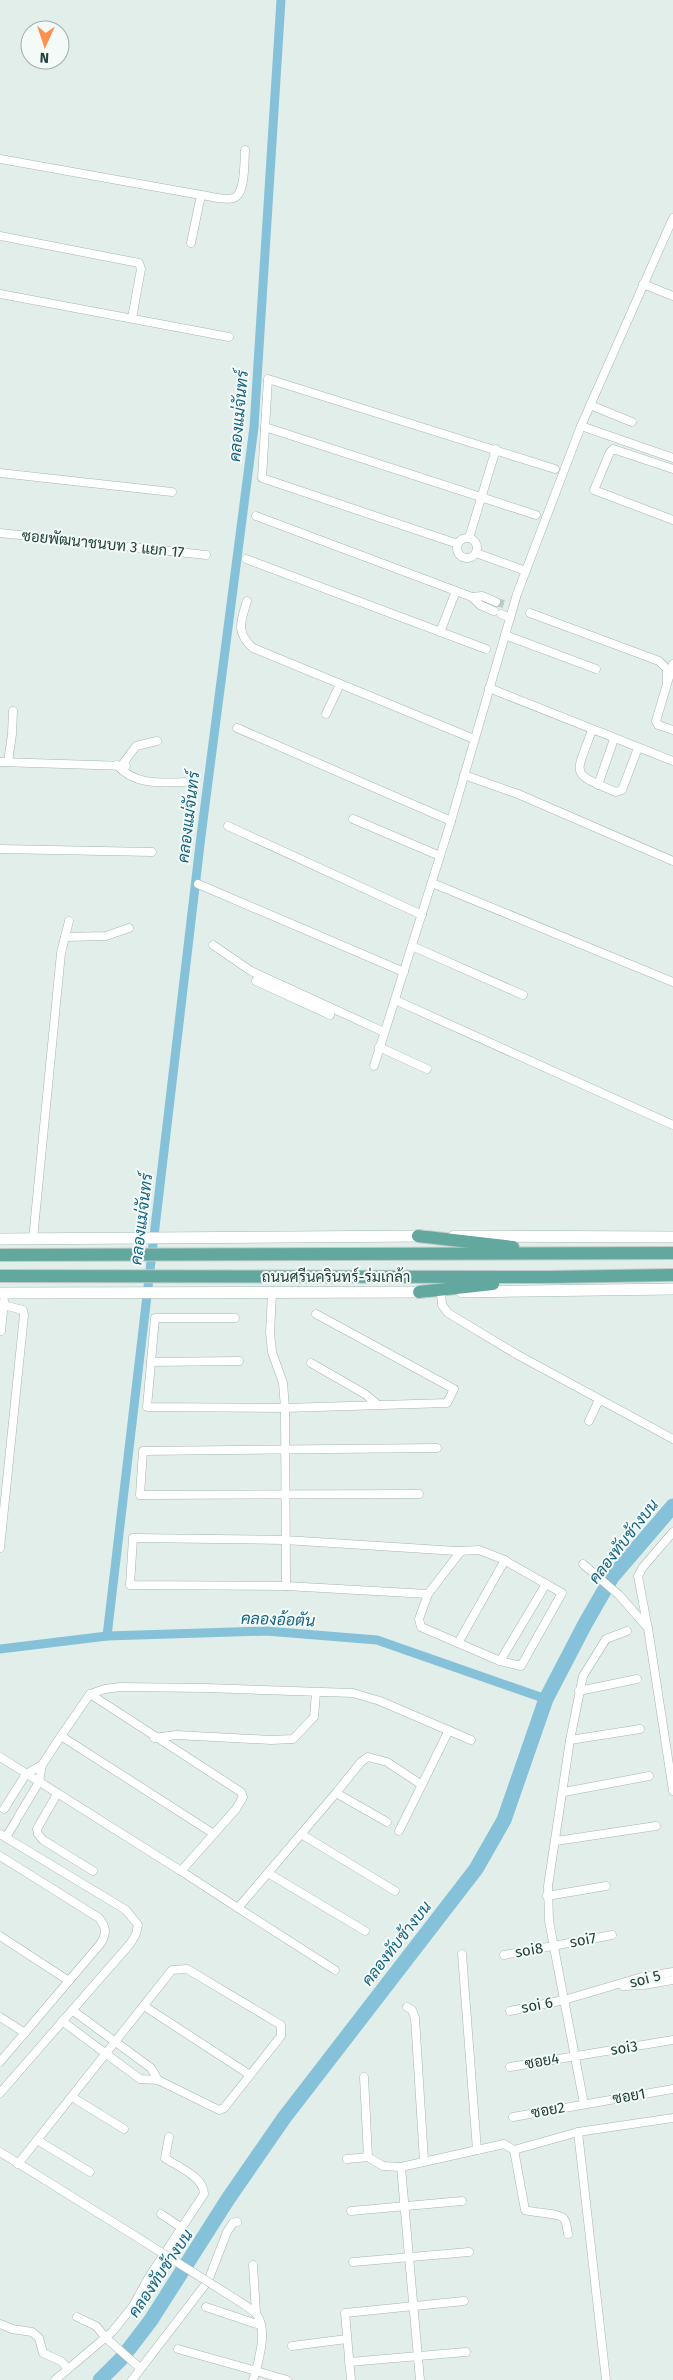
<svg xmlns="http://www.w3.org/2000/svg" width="673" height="2380" font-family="'Fira Sans',Sarabun,sans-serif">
	<rect width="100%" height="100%" fill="#e2eeea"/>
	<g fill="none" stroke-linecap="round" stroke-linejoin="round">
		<!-- canal -->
		<g stroke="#85c1d8" stroke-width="9">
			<polyline points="107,1636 201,836 254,427 281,0"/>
			<polyline points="0,1649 107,1636 266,1631 377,1640 546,1699"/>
		</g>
		<!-- river -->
		<polyline stroke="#85c1d8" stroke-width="15" points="100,2380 122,2358 151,2320 228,2199 284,2118 476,1869 504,1820 546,1699 585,1624 612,1577 673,1506"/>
		<!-- minor-tunnel -->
		<polyline stroke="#bbcbc7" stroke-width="8" stroke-dasharray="8 4" stroke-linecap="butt" points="496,602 504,604"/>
		<!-- minor casing -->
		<g stroke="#a4b7b2" stroke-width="9">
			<g id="minor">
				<polyline points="0,159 201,195 191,243"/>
				<path d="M201,195C210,196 225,201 233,198C246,195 244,161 245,150"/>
				<polyline points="0,236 139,263 141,269 132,318"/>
				<polyline points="643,284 673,296"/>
				<polyline points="0,294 229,337"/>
				<polyline points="590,405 632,422"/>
				<polyline points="581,426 673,458"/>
				<polyline points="265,427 536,515"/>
				<polyline points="673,469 613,449 610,452 594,490 673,520"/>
				<polyline points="0,473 172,492"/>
				<polyline points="256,516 472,597"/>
				<polyline points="0,533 206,555"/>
				<circle cx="467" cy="548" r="10"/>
				<polyline points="469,538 496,449"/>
				<polyline points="458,544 262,478 268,379 555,469"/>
				<polyline points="476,553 526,571"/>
				<polyline points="246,559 486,649"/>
				<path d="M247,601C241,621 235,632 253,648L474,739"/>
				<polyline points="494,611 480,605 472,597 482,596 496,602"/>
				<polyline points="530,613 659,661 667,669 667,681"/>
				<polyline points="501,614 510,618"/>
				<polyline points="440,632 456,591"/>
				<polyline points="505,635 596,669"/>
				<polyline points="673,664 656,721 658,725 673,730"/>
				<polyline points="489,688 673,761"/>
				<polyline points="326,714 340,684"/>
				<polyline points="237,728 451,821"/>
				<path d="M592,730C576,776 568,772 616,792L622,790L638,748"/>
				<polyline points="0,762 126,766"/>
				<polyline points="8,762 12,734 13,711"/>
				<path d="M117,765C134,785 160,783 184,782"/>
				<polyline points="122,765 136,746 157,741"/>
				<polyline points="464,775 518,794 673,861"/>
				<polyline points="598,785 614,739"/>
				<polyline points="353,819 440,856"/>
				<polyline points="228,826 422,915"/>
				<polyline points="0,849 152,852"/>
				<polyline points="432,883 673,982"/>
				<polyline points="198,884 404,972"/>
				<polyline points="65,937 106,936 129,928"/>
				<polyline points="213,945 251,971 384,1032"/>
				<polyline points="412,946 523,995"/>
				<polyline points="256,981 330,1015"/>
				<polyline points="395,1000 673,1125"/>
				<polyline points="379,1047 427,1069"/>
				<polyline points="374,1066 451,821 517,594 581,426 673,218"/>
				<polyline points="33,1239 61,953 69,921"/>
				<polyline points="272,1293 270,1333 272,1352 283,1383 285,1408 286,1586 130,1585 133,1538 285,1540 457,1551 479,1550 502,1559 562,1593 521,1666 500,1661"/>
				<polyline points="441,1293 442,1305 448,1313 516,1354 673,1439"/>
				<polyline points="235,1318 155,1318 147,1407 285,1408 447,1403 454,1389 316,1314"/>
				<polyline points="1,1331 4,1301"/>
				<polyline points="151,1362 239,1361"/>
				<polyline points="311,1363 365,1394 378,1405"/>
				<polyline points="589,1421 599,1400"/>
				<polyline points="419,1494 140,1495 143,1451 437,1448"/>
				<polyline points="0,1548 24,1315 23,1310 3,1305"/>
				<polyline points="583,1564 619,1595 648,1628 673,1791"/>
				<polyline points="286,1586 428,1594 461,1551"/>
				<polyline points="428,1594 419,1619 421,1627 500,1661 546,1584"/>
				<polyline points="647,1624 638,1576 643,1567 673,1532"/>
				<polyline points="458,1643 505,1560"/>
				<polyline points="579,1691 637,1679"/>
				<polyline points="61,1736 214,1834"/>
				<polyline points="154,1738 176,1735 271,1740 293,1739 314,1717 316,1693"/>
				<polyline points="570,1740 640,1729"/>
				<polyline points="0,1757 181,1871 236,1809 243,1797 241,1792 90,1694"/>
				<polyline points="564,1792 649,1776"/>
				<polyline points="336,1793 361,1762 368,1757 387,1762 422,1785"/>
				<polyline points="57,1794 37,1829 38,1834 43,1840 93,1871"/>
				<polyline points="4,1809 26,1774 42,1765"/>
				<polyline points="18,1817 39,1782 42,1765 61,1736 90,1694 105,1689 120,1687 206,1688 353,1693 380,1701 471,1740"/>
				<polyline points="399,1831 449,1730"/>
				<polyline points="0,1834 126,1910 138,1925 136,1934 130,1944 0,2093"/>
				<polyline points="301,1834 395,1891"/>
				<polyline points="6,1837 16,1821"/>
				<polyline points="556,1841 656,1826"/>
				<path d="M0,1856L99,1918C106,1927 107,1933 101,1943L0,2062"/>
				<polyline points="181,1871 238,1908 336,1793 387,1822"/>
				<polyline points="268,1873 365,1931"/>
				<polyline points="547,1896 606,1886"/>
				<polyline points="238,1908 335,1970"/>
				<polyline points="0,1936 69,1981"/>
				<polyline points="462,1954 477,2150"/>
				<polyline points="504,1955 612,1935"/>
				<polyline points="623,1986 644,1985 673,1980"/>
				<polyline points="144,2006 250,2075"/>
				<polyline points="407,2007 412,2010 415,2018 424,2161"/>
				<polyline points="72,2010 151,2068 158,2080"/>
				<polyline points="510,2011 564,2000 642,1977 673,1972"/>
				<polyline points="0,2017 25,2033"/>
				<polyline points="510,2067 673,2040"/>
				<polyline points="364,2077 368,2157"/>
				<polyline points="72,2097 124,2129"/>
				<polyline points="584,2104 549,1921 548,1886 570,1740 583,1676 606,1639 627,1631"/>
				<polyline points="513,2117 673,2089"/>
				<polyline points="578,2132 606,2380"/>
				<polyline points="37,2140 90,2172"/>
				<path d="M514,2150L525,2210C533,2213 561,2213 564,2219C567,2222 567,2230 568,2234"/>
				<polyline points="0,2152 132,2234"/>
				<polyline points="347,2159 368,2157 383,2166 401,2167 504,2144 514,2150 578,2132 673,2118"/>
				<polyline points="18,2164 172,1970 187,1969 281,2025 281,2036 224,2108 219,2110 158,2080 140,2079 62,2021"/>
				<polyline points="401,2167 420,2380"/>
				<polyline points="351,2211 462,2201"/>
				<polyline points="161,2214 182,2228"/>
				<polyline points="353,2262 469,2252"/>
				<polyline points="253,2265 256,2313"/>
				<path d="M237,2300C243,2304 252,2309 257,2315C267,2329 260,2355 256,2371L287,2380"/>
				<polyline points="206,2307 260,2325"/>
				<polyline points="77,2317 96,2326 106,2338 140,2368"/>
				<polyline points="0,2324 12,2329 32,2332 39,2338 43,2353 61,2361 68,2369"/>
				<polyline points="292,2346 347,2339"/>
				<polyline points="178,2349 256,2371 253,2380"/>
				<polyline points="349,2362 466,2352"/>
				<path d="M55,2380L112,2332L133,2306L149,2277L204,2194C204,2177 178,2167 165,2158L169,2137"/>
				<polyline points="132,2380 208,2281 227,2232 233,2223 237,2222"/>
				<polyline points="351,2380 345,2313 464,2301"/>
			</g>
		</g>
		<!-- secondary casing -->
		<g stroke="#9fbbb4" stroke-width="12">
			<g id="secondary">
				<polyline points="454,1236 673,1237"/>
				<polyline points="0,1239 426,1236"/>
				<polyline points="462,1292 673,1289"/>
				<polyline points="0,1293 426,1292"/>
			</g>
		</g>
		<!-- primary casing -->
		<g stroke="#c1cac8" stroke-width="14">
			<g id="primary">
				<polyline points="418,1236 513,1247"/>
				<polyline points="0,1255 673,1253"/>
				<polyline points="0,1276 550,1277 673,1275"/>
				<polyline points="419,1292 493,1284"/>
			</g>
		</g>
		<!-- minor -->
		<use href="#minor" stroke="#fff" stroke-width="8"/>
		<!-- secondary -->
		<use href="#secondary" stroke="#fff" stroke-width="11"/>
		<!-- primary -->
		<use href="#primary" stroke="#63a89e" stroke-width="12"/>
		<!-- minor-bridge casing -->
		<g stroke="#a4b7b2" stroke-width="9" stroke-linecap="butt">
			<polyline id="minor-bridge" points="132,2234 237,2300"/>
		</g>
		<!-- minor-bridge -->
		<use href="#minor-bridge" stroke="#fff" stroke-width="8"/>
	</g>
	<g text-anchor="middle" stroke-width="4" stroke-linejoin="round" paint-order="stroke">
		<!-- street labels -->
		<g font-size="15" fill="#20413c" stroke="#f3faf7">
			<text transform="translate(103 544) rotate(6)" y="5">ซอยพัฒนาชนบท 3 แยก 17</text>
			<text x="336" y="1282">ถนนศรีนครินทร์-ร่มเกล้า</text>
			<text transform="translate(583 1940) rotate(-11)" y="5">soi7</text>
			<text transform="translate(529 1950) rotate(-10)" y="5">soi8</text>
			<text transform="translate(645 1979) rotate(-14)" y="5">soi 5</text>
			<text transform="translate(537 2005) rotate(-11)" y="5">soi 6</text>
			<text transform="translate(624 2048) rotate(-9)" y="5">soi3</text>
			<text transform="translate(542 2061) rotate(-10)" y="5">ซอย4</text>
			<text transform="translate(629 2096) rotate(-10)" y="5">ซอย1</text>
			<text transform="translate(548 2110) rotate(-10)" y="5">ซอย2</text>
		</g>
		<!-- water labels -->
		<g font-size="16" font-style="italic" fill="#146383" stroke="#f3faf7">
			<text transform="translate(238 416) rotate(-85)" y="6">คลองแม่จันทร์</text>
			<text transform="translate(188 817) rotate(-83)" y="6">คลองแม่จันทร์</text>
			<text transform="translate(141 1219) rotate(-83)" y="6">คลองแม่จันทร์</text>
			<text transform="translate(623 1541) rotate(-52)" y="6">คลองทับช้างบน</text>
			<text transform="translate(278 1619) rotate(2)" y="6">คลองอ้อตัน</text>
			<text transform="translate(396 1943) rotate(-52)" y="6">คลองทับช้างบน</text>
			<text transform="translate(160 2273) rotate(-56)" y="6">คลองทับช้างบน</text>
		</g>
	</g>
	<!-- north arrow -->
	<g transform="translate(45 45) rotate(183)"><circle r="24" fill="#f3faf7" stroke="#9fb0ac"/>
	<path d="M0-4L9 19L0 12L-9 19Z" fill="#ff904f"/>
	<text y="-8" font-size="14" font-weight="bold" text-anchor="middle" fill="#20413c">N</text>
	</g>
</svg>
